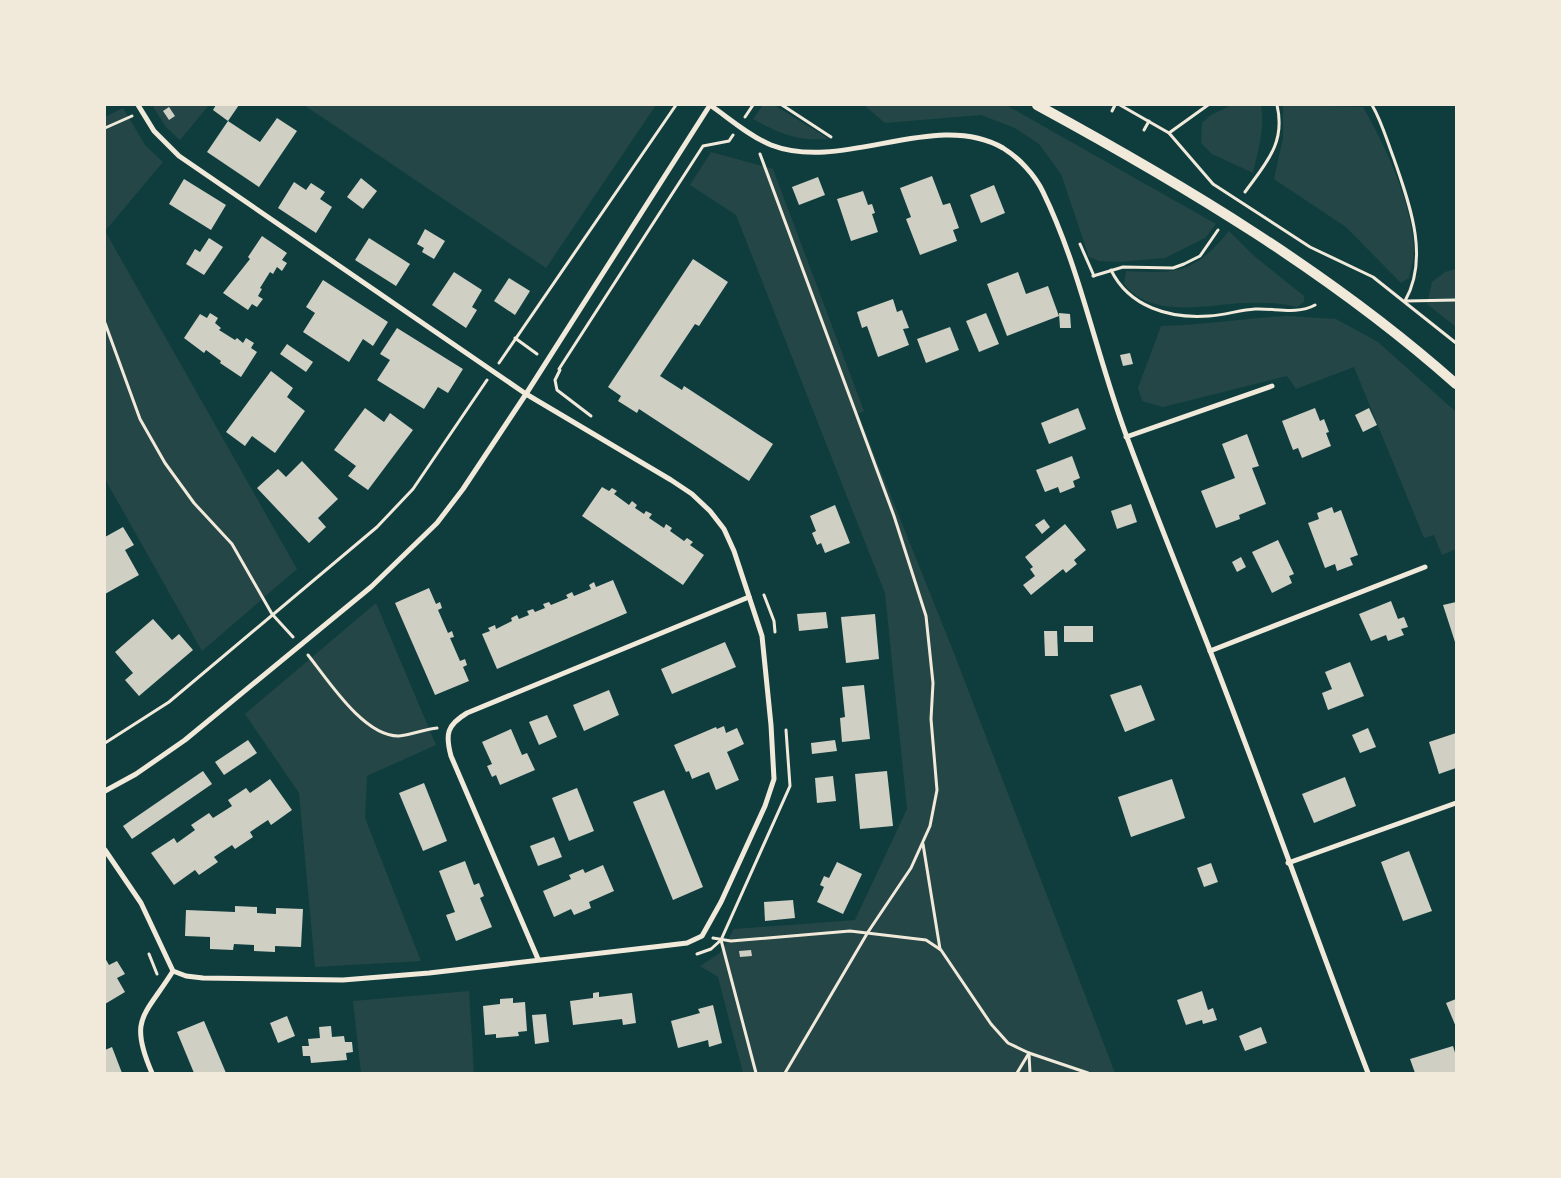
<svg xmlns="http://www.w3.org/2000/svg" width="1561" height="1178" font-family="Commissioner,sans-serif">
	<rect width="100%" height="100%" fill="#0f3d3e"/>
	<!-- green -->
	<g fill="#244646">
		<polygon points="152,105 209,105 180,140 166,127"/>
		<polygon points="304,105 656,105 546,268"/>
		<path d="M763,105H774L829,139C797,141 780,134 753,119Z"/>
		<polygon points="864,105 1006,105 1216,224 1205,238 1165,258 1119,262 1099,261 1089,257 1061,174 1039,144 1015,128 981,115 885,123"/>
		<path d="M1232,105H1261C1265,128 1258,151 1253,173L1212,154L1201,143L1202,123L1211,115Z"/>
		<path d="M1283,105L1363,107C1386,147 1413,205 1414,252C1414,260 1410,270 1409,278L1401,283L1346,227L1274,179L1283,138Z"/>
		<polygon points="123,108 145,145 163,162 105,231 297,569 202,651 105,479 105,117"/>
		<polygon points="711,152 773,169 864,411 858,414 952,648 1115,1073 743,1073 718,977 700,966 720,953 734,929 855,920 907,809 885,593 736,215 690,185"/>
		<path d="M1229,231L1253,255L1304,296V302L1297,307C1280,303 1263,302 1246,303C1208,304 1153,320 1124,284L1126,271C1177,274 1195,273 1229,231Z"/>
		<polygon points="1456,269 1456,327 1427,304 1432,282 1445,272"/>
		<path d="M1287,316L1336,319L1378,342L1456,412V549L1442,555L1434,535L1424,538L1354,367L1296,389L1287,376L1163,407L1142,401L1138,388L1161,326C1203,325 1245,318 1287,316Z"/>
		<polygon points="376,603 436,745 367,776 365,818 421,961 315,967 299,793 245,714"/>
		<polygon points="469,991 474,1073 361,1073 353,1001"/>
	</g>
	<!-- building -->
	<g fill="#cfcfc3">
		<polygon points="216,105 239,105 228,121 213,110"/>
		<polygon points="169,107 175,116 169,120 163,111"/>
		<polygon points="277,118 297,131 259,187 207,152 228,121 260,142"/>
		<polygon points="932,176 943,205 950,203 959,228 953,230 957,241 920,255 906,219 911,217 900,188"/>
		<polygon points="818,177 825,195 799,205 792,187"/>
		<polygon points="361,178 377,191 363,209 347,197"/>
		<polygon points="184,179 226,205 211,230 169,204"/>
		<polygon points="294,182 306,190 311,183 325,192 320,199 332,207 316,233 278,208"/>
		<polygon points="994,185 1005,213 981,223 970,195"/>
		<polygon points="863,191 868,205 872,204 875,213 872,214 878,232 851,241 837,199"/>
		<polygon points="425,229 445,241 434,259 422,252 424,248 417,244"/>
		<polygon points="262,236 287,253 282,260 287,263 282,271 277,267 273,274 270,272 260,288 262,289 258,296 263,299 257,307 252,304 248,310 223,293 250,259 248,257"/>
		<polygon points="209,238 223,247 204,275 186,264 195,249 200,252"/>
		<polygon points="369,238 410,264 396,286 355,260"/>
		<polygon points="693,259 728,282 699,326 695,324 660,376 682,390 684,386 773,444 749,481 639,409 637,413 618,401 621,396 608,387"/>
		<polygon points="454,272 482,290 472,307 477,310 466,328 432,305"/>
		<polygon points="1018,272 1026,294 1048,286 1059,316 1007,336 987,284"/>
		<polygon points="509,278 530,291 515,315 494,301"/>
		<polygon points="323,280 388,322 373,346 363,339 349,362 303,332 315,313 306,307"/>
		<polygon points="893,299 897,312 902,310 909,328 903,329 909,345 878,357 867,326 862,328 857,312"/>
		<polygon points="210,313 218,318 215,323 221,328 219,330 235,340 237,338 243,343 246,338 254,343 251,348 257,352 241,377 220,363 221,361 206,350 204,353 184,338 200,314 207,318"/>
		<polygon points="986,313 999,344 979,352 966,321"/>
		<polygon points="1059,313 1070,314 1071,328 1060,328"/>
		<polygon points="950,327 959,350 926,363 917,339"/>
		<polygon points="397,328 463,369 448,393 438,387 424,409 377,380 390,360 380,354"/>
		<polygon points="287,344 313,362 306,372 280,354"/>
		<polygon points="1130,353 1133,364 1123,366 1120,355"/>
		<polygon points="271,371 293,388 287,397 305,411 275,453 252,436 245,446 226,432"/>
		<polygon points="365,408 384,422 390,413 413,430 368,490 348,476 356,466 334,450"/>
		<polygon points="1078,408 1086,429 1049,444 1041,423"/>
		<polygon points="1315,408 1320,421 1324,419 1329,432 1326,433 1331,446 1302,458 1298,448 1293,450 1282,421"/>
		<polygon points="1369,408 1377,425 1363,432 1355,415"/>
		<polygon points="1247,434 1259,466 1252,468 1266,504 1239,515 1240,519 1216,528 1201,491 1235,478 1222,444"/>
		<polygon points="1072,456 1080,478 1073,481 1075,487 1060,493 1058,487 1045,492 1036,470"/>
		<polygon points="302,461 338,499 318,518 326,527 309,543 257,488 278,469 286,477"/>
		<polygon points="602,487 609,491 612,488 617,491 614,494 629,505 632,501 637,505 635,508 644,514 646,511 652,514 649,518 664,528 666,524 672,528 670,531 684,541 687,538 693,542 690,545 704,555 683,585 582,516"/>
		<polygon points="1131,504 1137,522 1117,529 1111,511"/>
		<polygon points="835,505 850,543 825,553 821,543 817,545 812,533 816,531 810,516"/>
		<polygon points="1332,507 1334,513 1341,510 1358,555 1350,558 1353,565 1337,571 1335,564 1325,568 1308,523 1319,519 1317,513"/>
		<polygon points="1044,519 1050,527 1042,534 1035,525"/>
		<polygon points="1065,524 1086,550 1074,560 1077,564 1066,573 1063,569 1031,595 1023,585 1035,576 1030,569 1033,567 1025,557"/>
		<polygon points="123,527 134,545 125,550 139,575 105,594 105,537"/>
		<polygon points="1278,540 1294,574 1289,576 1292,583 1272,593 1252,552"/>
		<polygon points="1241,557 1246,567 1237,572 1232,562"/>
		<polygon points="613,580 627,613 497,669 482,634 490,631 488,628 495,625 496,629 512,621 511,618 517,615 519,619 529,615 527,611 533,609 535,612 545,608 543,604 549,602 551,605 568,598 566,595 572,592 574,596 591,589 589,585 594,582 596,587"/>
		<polygon points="429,588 436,604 440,602 442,608 438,610 448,633 452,631 454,637 450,638 460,661 465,659 467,665 463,667 469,681 435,695 395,603"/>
		<polygon points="1391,601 1398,619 1404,617 1408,627 1401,629 1404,635 1388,641 1386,635 1371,641 1359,614"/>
		<polygon points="1456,602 1456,645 1443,605"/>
		<polygon points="826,612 828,628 799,631 797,614"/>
		<polygon points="875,614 879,659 846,663 841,617"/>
		<polygon points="153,619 172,640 179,634 193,650 139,696 125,680 133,673 115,652"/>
		<rect x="1064" y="626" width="29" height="16"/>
		<polygon points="1044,631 1057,631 1058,656 1045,656"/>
		<polygon points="725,642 736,667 672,694 661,669"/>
		<polygon points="1350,662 1364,696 1328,710 1322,693 1332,689 1325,672"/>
		<polygon points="864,685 870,739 842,742 840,718 845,717 842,687"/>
		<polygon points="1141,685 1155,720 1125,732 1110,695"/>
		<polygon points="609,690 619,715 584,731 573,705"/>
		<polygon points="547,715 557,737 539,745 529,722"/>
		<polygon points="724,726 726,733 737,728 744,744 727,752 739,780 716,790 709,772 692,779 689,771 686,772 674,745 716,727 717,729"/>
		<polygon points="1368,728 1376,747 1360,753 1352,735"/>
		<polygon points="511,729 522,755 527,753 535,770 500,785 496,775 492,777 487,766 492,764 482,742"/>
		<polygon points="1456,733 1456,768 1439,774 1429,742"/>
		<polygon points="248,740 257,753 224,775 215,762"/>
		<polygon points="835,740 837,751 812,754 811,743"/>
		<polygon points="203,771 212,784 132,839 123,826"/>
		<polygon points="887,771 893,826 860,829 855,774"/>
		<polygon points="833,776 836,801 817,803 815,778"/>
		<polygon points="1345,777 1356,806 1314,823 1302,794"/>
		<polygon points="270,779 292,810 271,825 268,820 250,832 253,837 235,849 232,845 214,857 218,862 199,875 195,870 174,885 151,853 174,838 177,843 195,830 191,825 209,813 213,818 232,806 228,800 246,788 250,793"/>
		<polygon points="1172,779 1185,818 1131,837 1118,797"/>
		<polygon points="424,783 447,841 423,851 399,793"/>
		<polygon points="577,788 594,831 569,841 552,798"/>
		<polygon points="664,790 703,887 673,900 633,802"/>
		<polygon points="554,837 562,857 538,866 530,846"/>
		<polygon points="1409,851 1432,911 1403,921 1381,862"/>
		<polygon points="465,861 474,885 479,883 484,896 480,898 492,927 456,941 446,915 455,912 439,871"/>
		<polygon points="837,862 862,874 843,914 817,902 824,887 820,885 824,876 829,878"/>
		<polygon points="1211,863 1218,882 1204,887 1197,868"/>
		<polygon points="603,865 614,891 589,902 591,908 574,915 571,909 554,917 543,891 571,879 569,875 583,869 585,873"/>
		<polygon points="793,900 795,918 765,921 764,902"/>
		<polygon points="235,906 257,907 257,913 276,914 276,908 303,909 301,947 275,946 275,952 254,951 254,945 234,944 233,950 210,949 210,937 185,936 186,910 235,912"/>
		<polygon points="751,950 752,956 740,957 739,951"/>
		<polygon points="105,958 109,965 117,961 125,974 117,978 125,992 105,1004"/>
		<polygon points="1202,991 1208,1010 1213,1008 1217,1020 1203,1024 1202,1020 1186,1025 1177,1000"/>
		<polygon points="599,992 599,997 632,993 636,1023 623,1025 622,1019 573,1025 570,1001 593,998 593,993"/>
		<polygon points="513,998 513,1003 525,1002 527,1031 518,1032 519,1036 496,1038 496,1034 485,1035 483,1006 500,1004 500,999"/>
		<polygon points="1456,999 1456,1027 1446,1003"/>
		<polygon points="713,1005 722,1043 709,1047 708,1040 678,1048 671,1021 700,1013 698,1009"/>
		<polygon points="546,1014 549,1042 535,1044 532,1015"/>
		<polygon points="287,1016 295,1036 278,1043 270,1023"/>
		<polygon points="204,1021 226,1073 194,1073 177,1032"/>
		<polygon points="331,1026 332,1037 344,1036 345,1042 352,1042 353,1052 346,1053 347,1060 311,1063 310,1056 303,1056 302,1046 309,1046 308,1039 320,1038 319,1027"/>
		<polygon points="1261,1027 1267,1043 1245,1051 1239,1036"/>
		<polygon points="1453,1046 1456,1056 1456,1073 1415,1073 1410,1059"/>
		<polygon points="112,1047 122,1073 105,1073 105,1050"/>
	</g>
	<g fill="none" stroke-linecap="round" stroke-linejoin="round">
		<!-- path -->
		<g stroke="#f1e9da" stroke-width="3">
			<polyline points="782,105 831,137"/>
			<polyline points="1120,105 1169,133 1213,184 1310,247 1373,277 1456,343"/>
			<path d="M1372,105C1382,122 1387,141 1394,159C1409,203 1430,257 1405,301"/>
			<polyline points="1112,111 1115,105"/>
			<polyline points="745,117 753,105"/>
			<polyline points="105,128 132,116"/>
			<polyline points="1144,130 1149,121"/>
			<polyline points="1169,133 1208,105"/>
			<polyline points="760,154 894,516 926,616 933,683 931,719 937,790 930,826 911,868 868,932 785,1073"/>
			<path d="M1245,192C1266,163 1286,143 1277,105"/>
			<polyline points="1080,244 1094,276"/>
			<path d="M1111,270C1129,307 1170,319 1209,316C1225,315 1240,310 1255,309C1275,308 1297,315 1315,305"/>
			<polyline points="1093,276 1123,267 1173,268 1184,264 1200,256 1218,230"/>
			<polyline points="1406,301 1456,300"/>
			<polyline points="105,323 140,419 165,463 194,503 232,544 272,614 293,637"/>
			<polyline points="515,338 537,354"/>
			<polyline points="499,363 676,105"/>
			<polyline points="559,369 703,146 729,141 733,135"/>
			<polyline points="560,370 555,380 557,390 591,416"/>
			<polyline points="764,595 774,621 775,632"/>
			<path d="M308,655C328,680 364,737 399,736C411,735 425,729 437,728"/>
			<polyline points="105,743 169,702 377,527 413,489 487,380"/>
			<polyline points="923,844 940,949"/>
			<polyline points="713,938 731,941 850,931 926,940 941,950 991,1024 1008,1043 1029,1053 1088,1073"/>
			<polyline points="721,940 756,1073"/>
			<polyline points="149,954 157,974"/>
			<polyline points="697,954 711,949 721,940 790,786 786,730"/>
			<polyline points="1029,1054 1030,1073"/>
			<polyline points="1017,1073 1029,1053"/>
		</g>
		<!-- minor -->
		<g stroke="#f1e9da" stroke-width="5">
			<path d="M710,105C729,118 749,136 771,145C843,173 935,109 1003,148C1019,158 1035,175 1043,192C1081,270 1097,359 1128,440C1154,510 1182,579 1209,648C1264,789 1314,932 1368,1073"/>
			<polyline points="1126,437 1272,386"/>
			<polyline points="1210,651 1425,567"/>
			<polyline points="105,791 136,774 185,740 371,587 437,523 463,489 526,394 710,105"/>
			<polyline points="105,850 141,903 173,971 186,976 203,978 343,980 429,973 662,946 687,943 702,936 721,902 765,806 774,779 771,725 762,636 734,551 724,529 710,511 692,494 671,480 526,394 179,156 154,131 138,105"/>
			<polyline points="1288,863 1456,803"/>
			<path d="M538,959L451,756C445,734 447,725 467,713L749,597"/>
			<path d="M152,1073C128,1018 145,1016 173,971"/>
		</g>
		<!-- secondary -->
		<path stroke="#f1e9da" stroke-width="10" d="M1037,105C1184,185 1331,273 1456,384"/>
	</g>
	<!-- border -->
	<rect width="1561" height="1178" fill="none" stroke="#f1e9da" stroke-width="212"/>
</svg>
